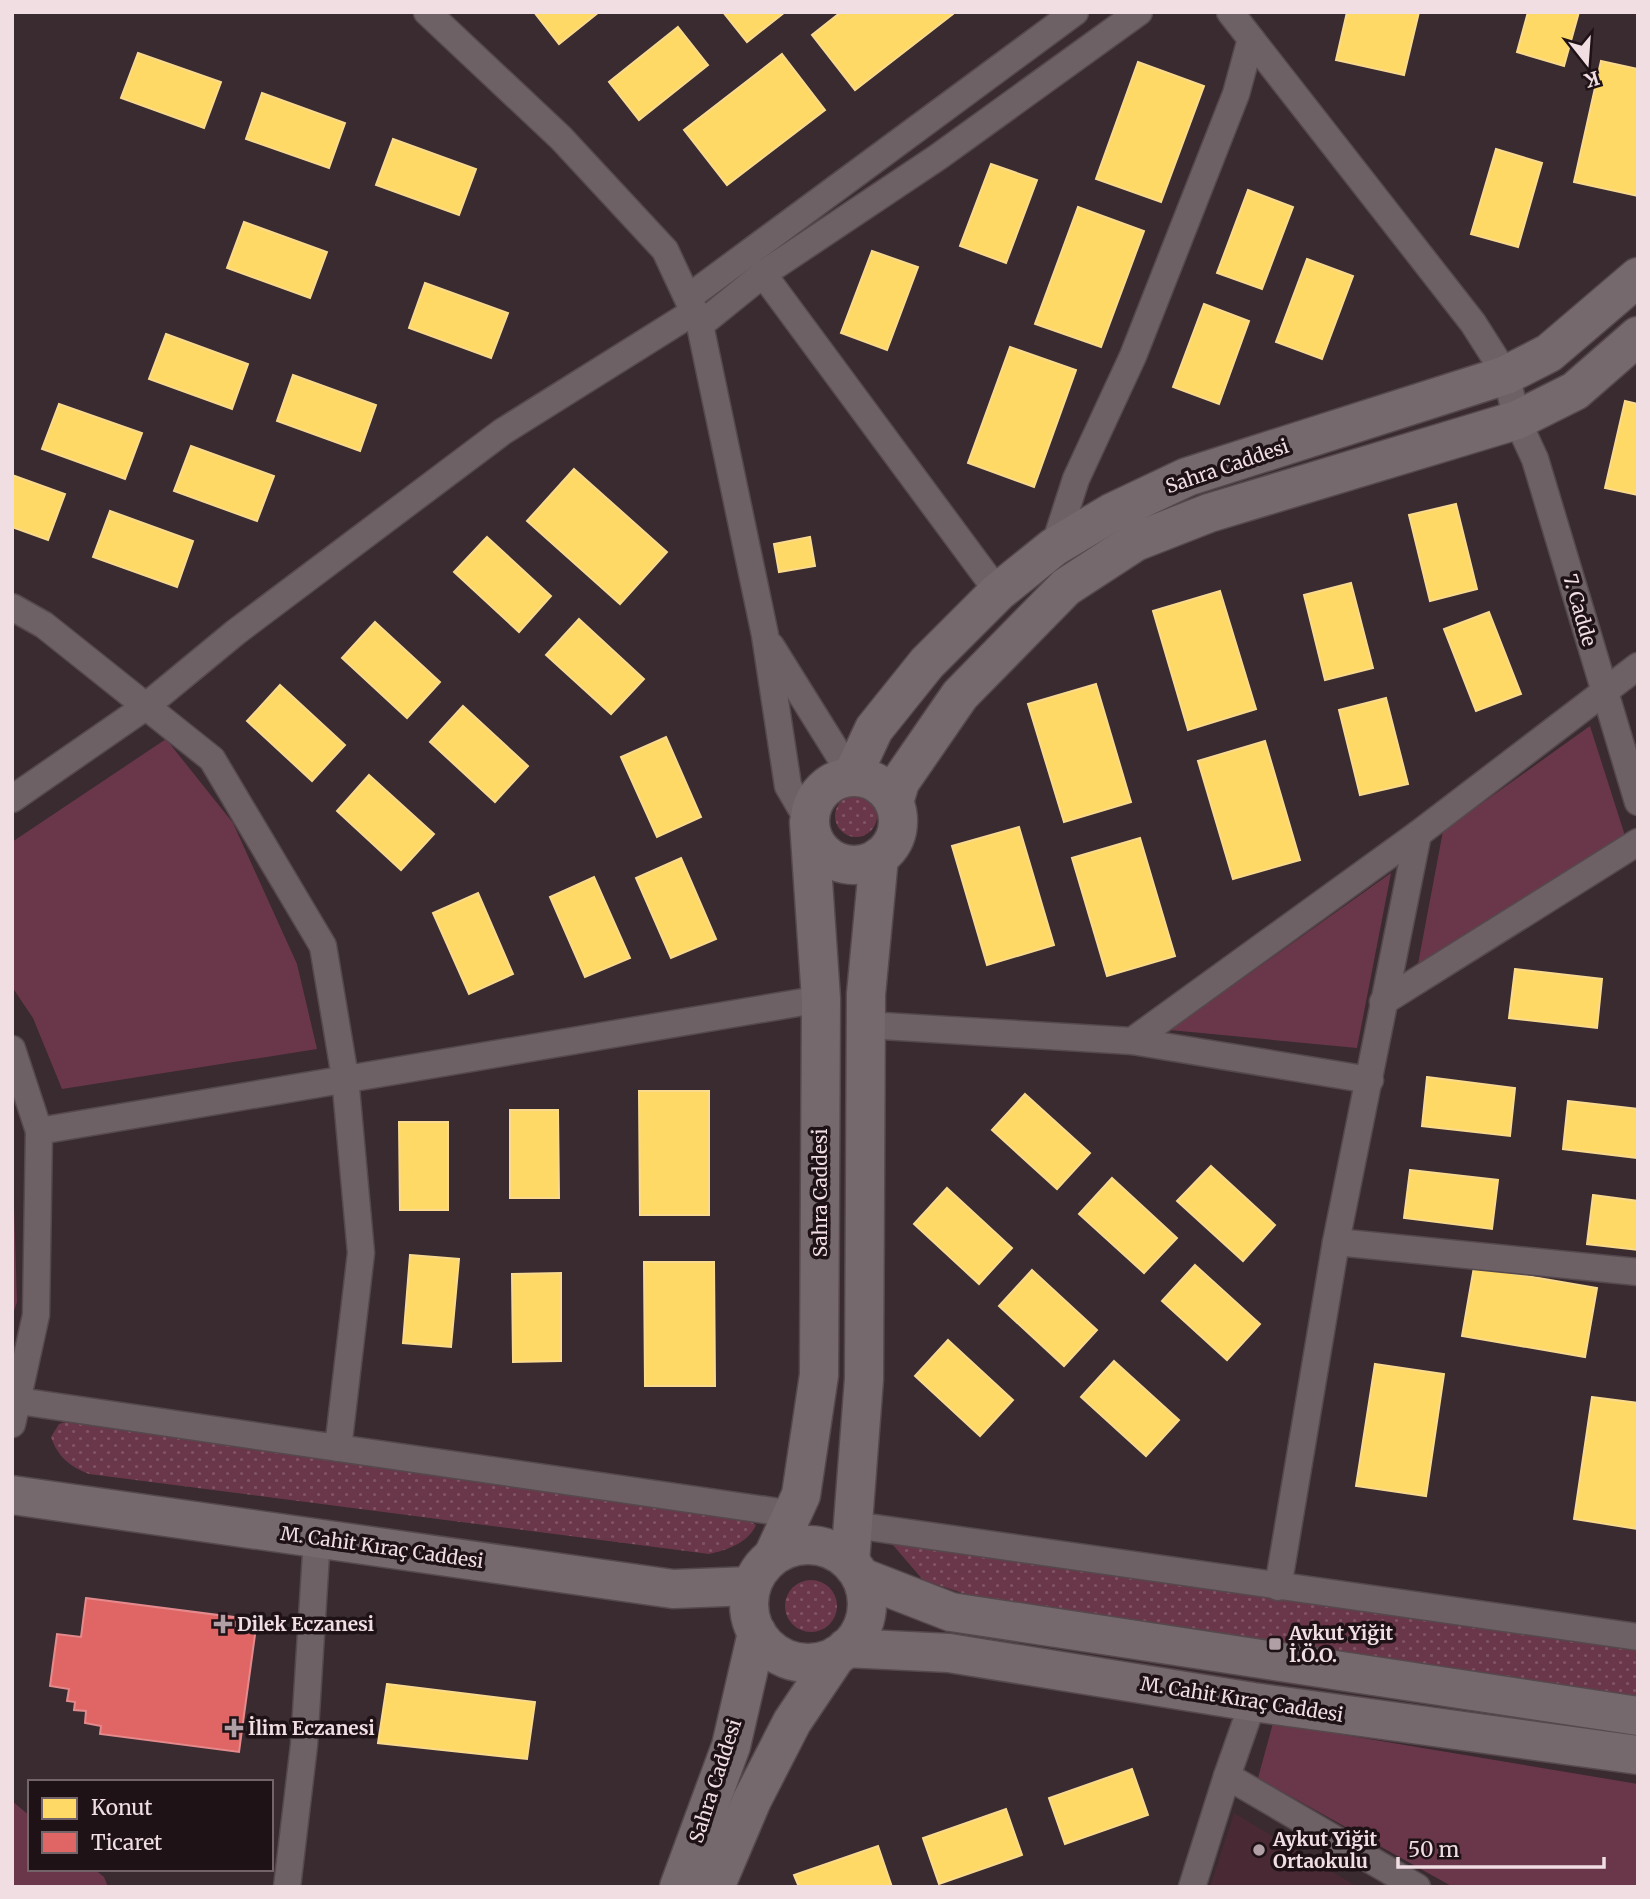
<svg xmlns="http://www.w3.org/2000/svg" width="1650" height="1899" font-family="Merriweather,serif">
	<defs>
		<pattern id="grass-dots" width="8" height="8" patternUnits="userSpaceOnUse" patternTransform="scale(1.75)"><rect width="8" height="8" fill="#6a374a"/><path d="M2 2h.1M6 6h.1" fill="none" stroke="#805464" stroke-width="1.8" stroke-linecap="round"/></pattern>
	</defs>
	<rect width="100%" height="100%" fill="#392b30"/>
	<!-- built -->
	<polygon fill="#482934" points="1234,1813 1358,1887 1210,1887"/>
	<!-- grass -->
	<g fill="url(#grass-dots)">
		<circle cx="856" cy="816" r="21"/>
		<path d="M65,1422L746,1519L756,1525C748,1543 727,1550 709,1554L89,1474C69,1466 58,1457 51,1437L59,1424Z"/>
		<polygon points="887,1538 1638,1646 1638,1697 974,1597 923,1580"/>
		<circle cx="811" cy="1606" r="26"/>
	</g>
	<!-- green -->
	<g fill="#6a374a">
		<polygon points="1590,726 1627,842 1418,964 1443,831"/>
		<polygon points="166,739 233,823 297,964 317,1049 62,1089 33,1018 12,987 12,842"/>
		<polygon points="1391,873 1357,1048 1170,1030"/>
		<polygon points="12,1141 17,1302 12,1317"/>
		<polygon points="1273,1723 1638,1784 1638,1887 1453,1887 1258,1778"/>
		<polygon points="12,1801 30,1816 30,1869 94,1869 104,1877 108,1887 12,1887"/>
	</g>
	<!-- homes -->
	<g fill="#ffd966" stroke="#fada8c" stroke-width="2">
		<polygon points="534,12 599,12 559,44"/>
		<polygon points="723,12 785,12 747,42"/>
		<polygon points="841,12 952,12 953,14 855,90 812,35"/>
		<polygon points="1347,12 1419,12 1404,75 1336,60"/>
		<polygon points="1528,12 1579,12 1564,66 1517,52"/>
		<polygon points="678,27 708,65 639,120 609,82"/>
		<polygon points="138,53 221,82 204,128 121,98"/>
		<polygon points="782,54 825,110 727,185 684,130"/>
		<polygon points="1601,61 1638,69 1638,196 1574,182"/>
		<polygon points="1138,62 1204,86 1161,202 1096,179"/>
		<polygon points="262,93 345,123 329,168 246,139"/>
		<polygon points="393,139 476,169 459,215 376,185"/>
		<polygon points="1496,149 1542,163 1518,247 1471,234"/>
		<polygon points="991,164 1037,180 1006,263 960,246"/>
		<polygon points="1248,190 1293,207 1262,289 1217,273"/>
		<polygon points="1078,207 1144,231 1101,347 1035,324"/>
		<polygon points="244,222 327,252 310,298 227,268"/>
		<polygon points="872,251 918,267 887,350 841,333"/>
		<polygon points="1307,259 1353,276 1322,359 1276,342"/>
		<polygon points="425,283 508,313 491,358 409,328"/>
		<polygon points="1204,304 1249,321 1219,404 1173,387"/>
		<polygon points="166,334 248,364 232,409 149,379"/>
		<polygon points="1010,347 1076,370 1034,487 968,463"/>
		<polygon points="293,375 376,405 360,451 277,421"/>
		<polygon points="1625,401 1638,404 1638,495 1605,488"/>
		<polygon points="59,404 142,433 125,479 42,449"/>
		<polygon points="191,446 274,476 257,521 174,491"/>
		<polygon points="574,469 667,552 620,604 527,521"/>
		<polygon points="12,475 65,494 48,540 12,527"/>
		<polygon points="1456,504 1477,589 1430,601 1409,515"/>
		<polygon points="110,511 193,541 177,587 93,557"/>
		<polygon points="487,537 551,596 519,632 454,572"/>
		<polygon points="810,537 815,566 779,572 774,544"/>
		<polygon points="1351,583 1373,668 1325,680 1304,595"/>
		<polygon points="1220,591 1256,709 1188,730 1153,611"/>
		<polygon points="1489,612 1521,694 1476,711 1444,629"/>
		<polygon points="579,619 644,679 611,714 546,655"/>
		<polygon points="375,622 440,682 407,718 342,658"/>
		<polygon points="1096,684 1131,802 1064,822 1028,704"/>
		<polygon points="280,685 345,745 312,781 247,721"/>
		<polygon points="1386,698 1408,784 1360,795 1339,710"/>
		<polygon points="463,706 528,766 495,802 430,742"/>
		<polygon points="666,737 701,817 657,837 621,757"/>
		<polygon points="1265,741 1300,860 1233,879 1198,761"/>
		<polygon points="369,775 434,834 401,870 337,811"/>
		<polygon points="1019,827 1054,945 987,965 952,846"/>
		<polygon points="1140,838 1175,956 1107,976 1072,858"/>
		<polygon points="681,858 716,939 671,958 636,878"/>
		<polygon points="594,877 630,958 585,977 550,897"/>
		<polygon points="478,893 513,974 469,994 433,913"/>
		<polygon points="1515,969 1602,979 1597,1028 1509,1018"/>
		<polygon points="1427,1077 1515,1088 1510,1136 1422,1126"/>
		<polygon points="639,1091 709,1091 709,1215 640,1215"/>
		<polygon points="1025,1094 1090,1153 1057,1189 992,1130"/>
		<polygon points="1568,1101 1638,1109 1638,1158 1563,1149"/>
		<polygon points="510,1110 558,1110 559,1198 510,1198"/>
		<polygon points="399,1122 448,1122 448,1210 400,1210"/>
		<polygon points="1211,1166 1275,1225 1243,1261 1177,1201"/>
		<polygon points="1410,1170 1498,1180 1492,1229 1404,1218"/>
		<polygon points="1112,1178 1177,1238 1144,1273 1079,1214"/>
		<polygon points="947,1188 1012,1248 979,1284 914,1224"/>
		<polygon points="1593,1195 1638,1201 1638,1250 1587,1244"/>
		<polygon points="410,1255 459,1259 451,1347 403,1343"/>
		<polygon points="644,1262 714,1262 715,1386 645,1386"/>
		<polygon points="1195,1265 1260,1324 1227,1360 1162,1301"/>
		<polygon points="1474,1267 1597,1288 1585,1357 1462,1336"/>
		<polygon points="1032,1270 1097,1330 1064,1366 999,1306"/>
		<polygon points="561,1273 561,1361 513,1362 512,1274"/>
		<polygon points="948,1340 1013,1400 980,1436 915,1376"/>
		<polygon points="1114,1361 1179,1420 1146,1456 1081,1397"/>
		<polygon points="1375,1364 1444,1374 1426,1496 1356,1486"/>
		<polygon points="1592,1397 1638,1403 1638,1529 1574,1519"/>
		<polygon points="387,1684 535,1702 527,1759 378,1743"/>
		<polygon points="1132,1769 1148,1815 1065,1844 1049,1798"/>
		<polygon points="1006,1809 1022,1855 939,1884 923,1838"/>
		<polygon points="878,1846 892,1887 799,1887 794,1875"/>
	</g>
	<!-- shops -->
	<polygon fill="#e06666" stroke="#e58a8c" stroke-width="2" points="86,1598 257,1620 239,1752 100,1734 101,1726 85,1723 86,1711 74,1710 75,1702 67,1701 69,1689 50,1686 57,1634 81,1637"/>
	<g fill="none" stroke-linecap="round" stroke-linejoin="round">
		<!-- street casing -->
		<g stroke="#56494d" stroke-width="29">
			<g id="street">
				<polyline points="427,12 561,138 665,250 700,325 765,635 788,786 809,822"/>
				<polyline points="1230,12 1473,323 1506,375 1517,420 1535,459 1638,802"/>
				<polyline points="763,274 998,592"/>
				<polyline points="689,297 1075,12"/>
				<polyline points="700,325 763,274 938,157 1139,12"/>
				<polyline points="1054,547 1076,479 1133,356 1236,94 1251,39"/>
				<polyline points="12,607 44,625 212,759 323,946 345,1077 361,1253 338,1448 12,1400"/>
				<polyline points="771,646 852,776"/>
				<polyline points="12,799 145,707 236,632 502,432 695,311"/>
				<polyline points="1418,834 1336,1242 1638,1272"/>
				<polyline points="1383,1002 1638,842"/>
				<polyline points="866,1025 1132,1041 1418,834 1638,666"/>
				<polyline points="1132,1041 1370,1080"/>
				<polyline points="12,1049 39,1131 36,1315 12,1424"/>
				<polyline points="39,1131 821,999"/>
				<polyline points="338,1448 793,1514"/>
				<polyline points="854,1525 1638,1637"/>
				<polyline points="1278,1587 1336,1242"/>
				<polyline points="1253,1702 1227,1776 1417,1887"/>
				<polyline points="287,1887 304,1745 317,1538"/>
				<polyline points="1192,1887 1227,1776"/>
			</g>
		</g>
		<!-- secondary casing -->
		<g stroke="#56494d" stroke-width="41">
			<g id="secondary">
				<polyline points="852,776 874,729 927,663 998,592 1054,547 1111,513 1187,477 1506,375 1549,353 1638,277"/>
				<circle cx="854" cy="821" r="44"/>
				<polyline points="894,802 900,782 960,695 1066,587 1135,542 1209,513 1517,420 1575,391 1638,336"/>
				<polyline points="12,1495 673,1589 751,1586"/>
				<circle cx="808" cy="1604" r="59"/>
				<polyline points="773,1556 801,1495 819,1375 821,999 809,822"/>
				<polyline points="850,1562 864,1379 866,994 879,857"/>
				<polyline points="861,1577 951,1612 1638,1716"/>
				<polyline points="846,1648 949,1653 1253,1702 1638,1755"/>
				<polyline points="679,1887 731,1746 757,1633"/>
				<polyline points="715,1887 752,1800 792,1722 837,1655"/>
			</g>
		</g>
		<!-- street -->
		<use href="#street" stroke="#6d6166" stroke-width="26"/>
		<!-- secondary -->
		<use href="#secondary" stroke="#76696d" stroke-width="38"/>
	</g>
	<!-- markers -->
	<g fill="#b09fa4" stroke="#1e1216" stroke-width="2.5">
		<path d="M219.5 1613.5h7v7h7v7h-7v7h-7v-7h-7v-7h7z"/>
		<rect x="1268" y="1637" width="14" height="14" rx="3.5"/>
		<path d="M230.5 1717.5h7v7h7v7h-7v7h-7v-7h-7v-7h7z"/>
		<circle cx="1259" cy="1850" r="7"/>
	</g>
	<g text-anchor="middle" stroke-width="7" stroke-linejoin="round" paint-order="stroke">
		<!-- street labels -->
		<g font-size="19" fill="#f0dee3" stroke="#1e1216">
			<text transform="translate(1227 466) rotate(-19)" y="7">Sahra Caddesi</text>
			<text transform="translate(1580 610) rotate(74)" y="7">7. Cadde</text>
			<text transform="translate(820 1193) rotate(-90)" y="7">Sahra Caddesi</text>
			<text transform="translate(382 1547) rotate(8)" y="7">M. Cahit Kıraç Caddesi</text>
			<text transform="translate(1242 1699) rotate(9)" y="7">M. Cahit Kıraç Caddesi</text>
			<text transform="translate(715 1781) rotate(-72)" y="7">Sahra Caddesi</text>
		</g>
		<!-- poi labels -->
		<g font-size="19" font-weight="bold" fill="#f0dee3" stroke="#1e1216" text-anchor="start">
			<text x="237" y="1631">Dilek Eczanesi</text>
			<text x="1289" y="1640">Aykut Yiğit<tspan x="1289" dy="22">İ.Ö.O.</tspan></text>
			<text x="248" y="1735">İlim Eczanesi</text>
			<text x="1273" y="1846">Aykut Yiğit<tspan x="1273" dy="22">Ortaokulu</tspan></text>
		</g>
	</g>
	<!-- border -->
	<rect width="1650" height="1899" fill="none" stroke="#f0dee3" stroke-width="28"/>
	<!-- legend -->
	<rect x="28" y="1780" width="245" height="91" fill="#1e1216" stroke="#726468" stroke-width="2"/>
	<rect x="42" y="1798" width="35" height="21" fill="#ffd966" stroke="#726468" stroke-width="2"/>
	<text x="91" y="1815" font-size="21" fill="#f0dee3">Konut</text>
	<rect x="42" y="1832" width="35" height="21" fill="#e06666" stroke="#726468" stroke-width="2"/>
	<text x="91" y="1850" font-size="21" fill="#f0dee3">Ticaret</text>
	<!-- north arrow -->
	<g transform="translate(1587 63) rotate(163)" stroke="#1e1216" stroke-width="5" paint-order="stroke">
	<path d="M0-5L12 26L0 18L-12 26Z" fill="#f0dee3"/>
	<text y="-10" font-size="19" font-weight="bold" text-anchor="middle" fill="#f0dee3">K</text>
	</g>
	<!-- scale -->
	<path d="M1398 1857v10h206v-10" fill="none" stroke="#f0dee3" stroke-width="3.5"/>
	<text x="1408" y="1857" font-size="21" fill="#f0dee3" stroke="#1e1216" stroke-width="5" paint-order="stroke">50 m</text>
</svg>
